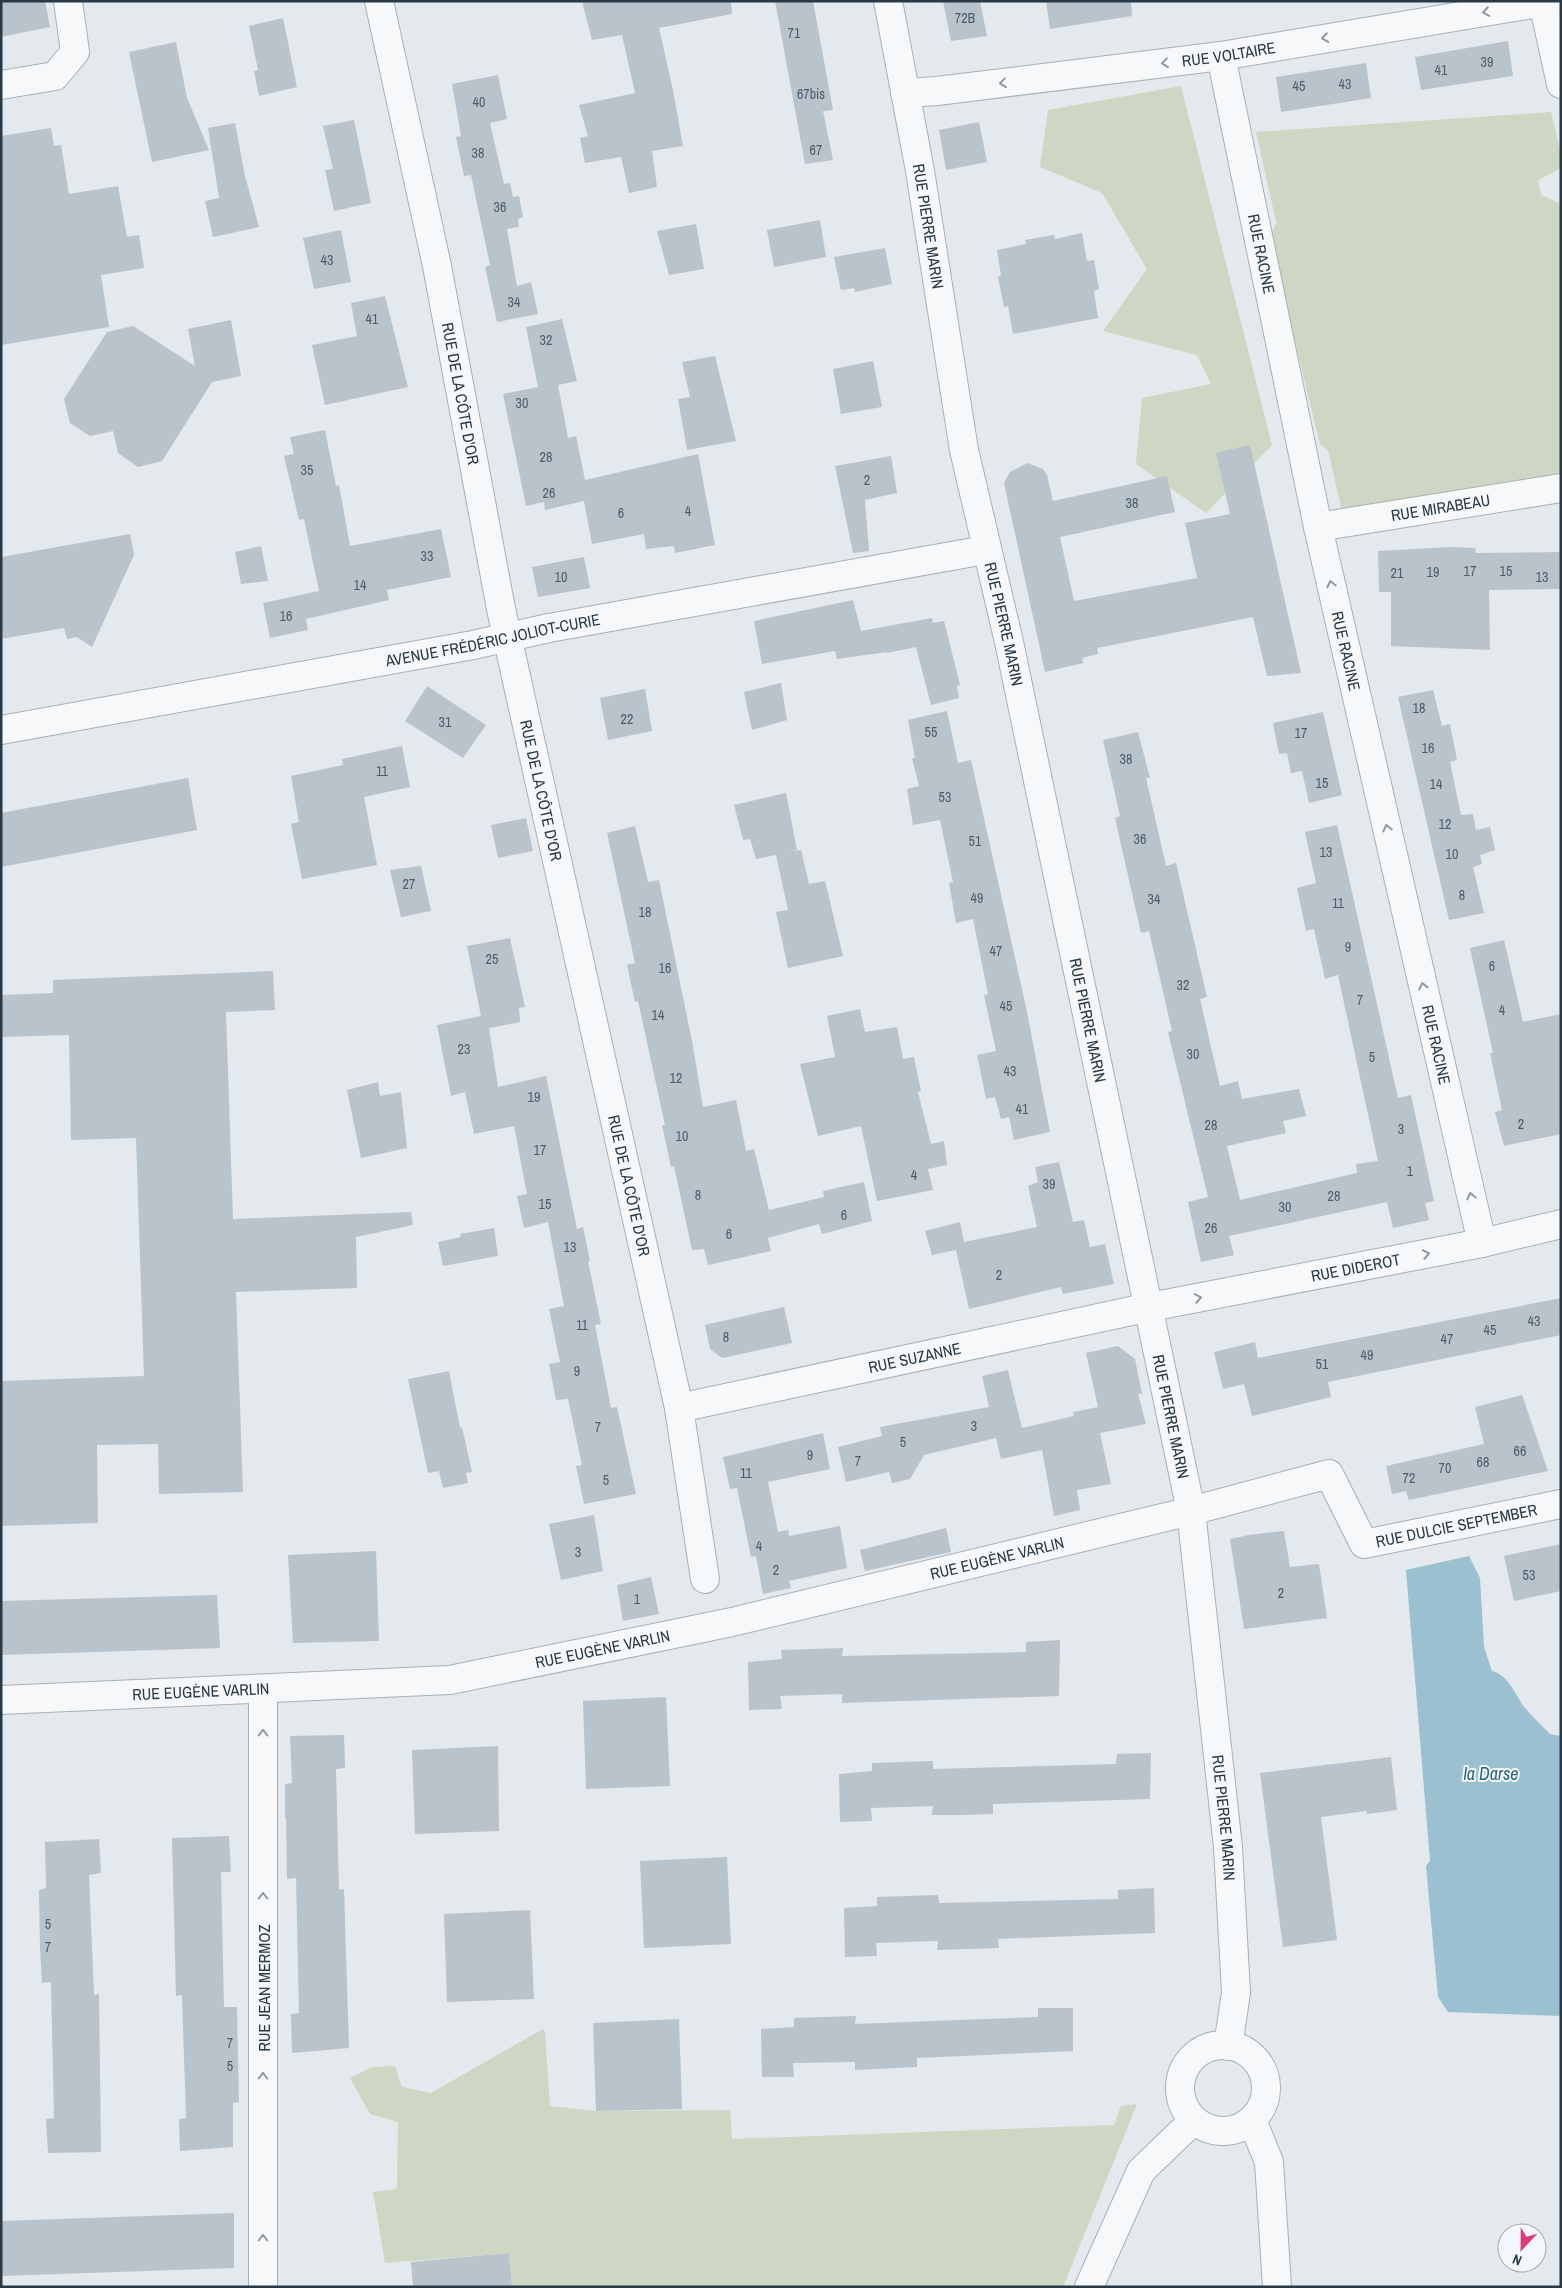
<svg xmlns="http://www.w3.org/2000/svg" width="1562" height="2288" font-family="'Archivo Narrow',sans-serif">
	<rect width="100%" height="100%" fill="#e3e9ec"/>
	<!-- green -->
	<g fill="#cdd7c3">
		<polygon points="1181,86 1272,445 1206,513 1136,464 1142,398 1211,384 1197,355 1103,331 1147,269 1102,193 1040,167 1048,110"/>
		<polygon points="1551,112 1561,155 1561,168 1538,180 1541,195 1559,203 1561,214 1561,477 1343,516 1328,450 1320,444 1270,240 1276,222 1256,132"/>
		<polygon points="543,2029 545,2033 550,2106 596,2111 730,2110 732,2139 1114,2125 1121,2106 1137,2104 1063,2287 512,2287 509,2253 385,2263 373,2192 397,2189 398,2122 370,2114 350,2078 372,2067 395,2066 402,2087 431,2093"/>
	</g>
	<!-- water -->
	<path fill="#9bc0cf" d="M1469,1556L1480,1578L1484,1647L1492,1671C1510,1676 1515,1695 1525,1708C1533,1717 1542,1726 1550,1734L1561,1736V2016L1448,2012L1438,1997L1426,1866L1430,1861L1406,1570Z"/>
	<!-- building -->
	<g fill="#b9c3cb">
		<polygon points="1,1 45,1 50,27 1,37"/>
		<polygon points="582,1 731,1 732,14 659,28 673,90 683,146 652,151 657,187 629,193 621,157 585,163 580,138 588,136 579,105 635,93 622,35 592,40"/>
		<polygon points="775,1 813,1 833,110 823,111 833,160 805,164"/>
		<polygon points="943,1 980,1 987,36 951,41"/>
		<polygon points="1046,1 1131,1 1132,16 1050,29"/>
		<polygon points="283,18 297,87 259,96 254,71 258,70 249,26"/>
		<polygon points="1508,41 1513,76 1421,90 1415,57"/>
		<polygon points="176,42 187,98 209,150 152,162 129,52"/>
		<polygon points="1366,63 1371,98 1281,112 1276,77"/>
		<polygon points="498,75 507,119 490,123 504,184 510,183 513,197 519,196 523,217 518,219 519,227 507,229 517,286 531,282 538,314 497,322 485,267 490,265 471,175 464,176 456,137 461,136 452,84"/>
		<polygon points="354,120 371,203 334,211 325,170 333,169 323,126"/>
		<polygon points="979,122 987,162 946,170 939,130"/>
		<polygon points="235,123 245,176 259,227 213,237 205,201 219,198 208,128"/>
		<polygon points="51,128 54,146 61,145 69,194 118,186 127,237 139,235 144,268 101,275 109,327 1,345 1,136"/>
		<polygon points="820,220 826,257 774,267 767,230"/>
		<polygon points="696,224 704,269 669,275 657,231"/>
		<polygon points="341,230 351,282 314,289 303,238"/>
		<polygon points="1082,233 1087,261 1094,260 1099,289 1094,291 1098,318 1013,334 1008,306 1004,307 998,277 1001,276 997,250 1026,244 1025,240 1054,235 1055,239"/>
		<polygon points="885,248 892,284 855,292 854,288 841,290 834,257"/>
		<polygon points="385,296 408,387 325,405 312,345 357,336 351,303"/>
		<polygon points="562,319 577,381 558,385 568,438 576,436 585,480 698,454 715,545 675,553 674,546 646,549 644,534 592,544 584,501 545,510 544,502 526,506 503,394 538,387 526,327"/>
		<polygon points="231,320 241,376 212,382 162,461 138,467 118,453 113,431 90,436 70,423 64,399 107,332 133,326 195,366 188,329"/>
		<polygon points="715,356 736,441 687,450 678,399 690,397 682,362"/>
		<polygon points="873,361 882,407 841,414 833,369"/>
		<polygon points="325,430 336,486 339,485 350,546 441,529 451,577 387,590 389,600 306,619 308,630 270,638 263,603 319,591 304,519 299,520 284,456 294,454 290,437"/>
		<polygon points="1250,445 1301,673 1267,676 1253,617 1097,648 1098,654 1082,658 1083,663 1045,672 1004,483 1010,472 1027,463 1043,469 1047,475 1053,501 1167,476 1175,512 1060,537 1074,601 1197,578 1185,523 1230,514 1216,453"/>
		<polygon points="891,456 897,493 865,500 869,551 853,553 835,466"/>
		<polygon points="130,534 134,555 92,647 77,637 67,639 64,628 1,639 1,557"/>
		<polygon points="261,546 268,581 241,584 235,552"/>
		<polygon points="1450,547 1475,548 1476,553 1561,552 1561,589 1489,590 1490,650 1391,646 1391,592 1379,592 1378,551"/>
		<polygon points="584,557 590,588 538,597 532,567"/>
		<polygon points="853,600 861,631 932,618 933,623 944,621 960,685 957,686 959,698 931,705 916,647 887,653 887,652 837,659 835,651 762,664 754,621"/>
		<polygon points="781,683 787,720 752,730 744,692"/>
		<polygon points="427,686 486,725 463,758 405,721"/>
		<polygon points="645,689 652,731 608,740 600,698"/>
		<polygon points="1433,690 1442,726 1450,724 1457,760 1450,762 1461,815 1473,814 1476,830 1490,827 1495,850 1480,855 1482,864 1473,867 1484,913 1449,920 1398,697"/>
		<polygon points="947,711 958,763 971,760 1027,1012 1050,1132 1014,1140 1009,1117 1001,1119 995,1097 986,1099 977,1055 996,1051 984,995 988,994 973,919 956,923 949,883 953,882 940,820 913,825 907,789 919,786 912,758 915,758 908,720"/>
		<polygon points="1323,712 1342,795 1309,803 1302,771 1291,773 1287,753 1279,754 1273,723"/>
		<polygon points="1138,732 1150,778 1146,778 1166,866 1176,863 1207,997 1200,999 1220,1086 1238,1081 1242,1099 1299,1089 1306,1116 1283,1121 1286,1133 1227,1146 1240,1200 1357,1173 1356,1164 1378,1161 1338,975 1325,979 1314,929 1306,931 1297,888 1316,883 1305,832 1337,825 1398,1098 1411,1095 1434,1201 1425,1203 1429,1220 1393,1228 1387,1202 1229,1236 1234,1255 1201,1262 1188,1202 1208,1197 1168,1032 1172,1031 1149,931 1141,933 1115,818 1120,816 1103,740"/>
		<polygon points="402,746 410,787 364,797 377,865 302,879 291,824 299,822 291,776 343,765 342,759"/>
		<polygon points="188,778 197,830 1,867 1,813"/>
		<polygon points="786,793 797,850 788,852 801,850 809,884 825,881 843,956 788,968 776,912 788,910 776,855 756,859 750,839 743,840 734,805"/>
		<polygon points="526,818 533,851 498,858 491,825"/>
		<polygon points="635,826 648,882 659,880 693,1046 703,1107 736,1100 746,1151 754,1149 769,1210 824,1197 823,1191 864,1182 872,1221 822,1234 819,1224 768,1238 771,1251 708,1265 704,1249 692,1250 674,1166 671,1167 662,1125 665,1125 638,1001 635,1002 627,965 635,963 607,833"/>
		<polygon points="421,866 431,911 401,917 390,870"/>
		<polygon points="510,938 525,1007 519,1008 520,1022 489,1028 498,1087 546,1076 577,1229 583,1227 590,1261 588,1261 601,1324 595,1325 611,1408 617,1407 636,1494 584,1504 576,1466 582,1465 568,1399 556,1400 549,1364 560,1362 549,1309 564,1306 548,1222 524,1228 517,1196 527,1194 514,1126 474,1134 465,1092 451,1096 437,1025 481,1016 467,946"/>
		<polygon points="1504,940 1523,1022 1561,1014 1561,1134 1504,1146 1495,1112 1502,1110 1490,1053 1493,1053 1470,948"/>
		<polygon points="273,971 275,1010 226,1012 233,1219 411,1212 413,1225 356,1237 357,1288 236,1292 243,1492 159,1494 158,1444 97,1445 98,1523 1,1526 1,1381 144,1376 136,1138 71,1140 69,1035 1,1037 1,995 53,993 53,980"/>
		<polygon points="860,1009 865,1032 897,1027 903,1059 914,1057 921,1091 918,1092 931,1144 944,1141 947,1165 928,1169 933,1190 877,1201 861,1126 818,1136 800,1064 835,1057 827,1016"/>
		<polygon points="378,1082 380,1096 401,1092 407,1148 361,1158 347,1090"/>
		<polygon points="1059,1162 1073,1222 1084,1220 1090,1247 1105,1244 1114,1284 1063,1294 1061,1287 969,1309 956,1250 932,1255 925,1231 960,1222 964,1242 1037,1227 1028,1186 1038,1182 1035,1167"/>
		<polygon points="494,1228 498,1256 443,1266 438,1242 461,1237 460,1234"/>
		<polygon points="1561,1298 1561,1335 1328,1382 1331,1397 1252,1416 1244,1384 1223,1389 1214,1352 1255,1342 1258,1358"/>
		<polygon points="784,1307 792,1343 722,1358 710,1349 705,1325"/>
		<polygon points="1118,1346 1135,1359 1142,1394 1138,1394 1146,1424 1100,1433 1111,1484 1077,1490 1080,1510 1054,1516 1042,1450 1001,1459 996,1438 924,1455 910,1479 892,1483 889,1472 846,1482 838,1447 882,1436 880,1427 989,1407 982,1376 1008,1370 1022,1428 1074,1416 1073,1412 1098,1407 1086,1353"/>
		<polygon points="449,1371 460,1428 462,1427 472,1472 466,1473 468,1483 443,1488 439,1471 428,1473 408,1379"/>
		<polygon points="1522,1395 1548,1471 1409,1500 1406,1491 1392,1494 1386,1466 1484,1444 1475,1407"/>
		<polygon points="823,1433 830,1469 768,1482 778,1532 788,1530 789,1536 840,1526 847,1568 789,1581 791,1588 763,1594 756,1556 751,1557 737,1488 730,1489 723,1457"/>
		<polygon points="594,1515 603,1571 561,1580 549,1524"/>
		<polygon points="946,1528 951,1552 865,1571 860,1550"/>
		<polygon points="1284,1531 1290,1567 1319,1564 1327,1618 1244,1629 1230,1539 1249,1535"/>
		<polygon points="1561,1544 1561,1591 1514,1601 1504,1556"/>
		<polygon points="376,1551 379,1641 293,1643 288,1555"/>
		<polygon points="651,1577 659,1614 623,1621 617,1585"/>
		<polygon points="217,1595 220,1648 1,1655 1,1601"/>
		<polygon points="1060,1640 1059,1696 842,1703 842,1694 780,1696 782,1709 749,1710 748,1662 782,1659 781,1650 843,1648 842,1656 1026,1652 1026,1642"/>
		<polygon points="666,1697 670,1786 586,1789 583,1701"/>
		<polygon points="344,1735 345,1768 336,1769 339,1890 344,1889 349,2048 292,2053 291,2014 299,2013 296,1878 287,1879 286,1818 285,1818 285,1784 292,1783 290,1736"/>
		<polygon points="498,1746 499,1831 415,1834 412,1750"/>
		<polygon points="1151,1753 1150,1799 993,1804 993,1814 963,1815 932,1815 933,1806 871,1808 872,1821 840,1822 839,1774 872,1771 872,1763 933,1761 933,1769 1116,1764 1117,1754"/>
		<polygon points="1391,1757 1397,1810 1367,1814 1366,1811 1321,1817 1337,1940 1283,1947 1260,1773"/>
		<polygon points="229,1836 231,1872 221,1872 224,2007 237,2007 239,2102 233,2103 233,2147 180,2151 179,2119 186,2118 182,1995 176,1996 172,1838"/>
		<polygon points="99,1839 101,1873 89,1875 94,1995 99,1994 101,2152 48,2153 46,2119 54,2118 51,1982 42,1983 40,1948 39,1890 46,1888 45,1842"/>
		<polygon points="727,1857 731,1944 644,1948 640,1861"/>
		<polygon points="1154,1888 1155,1933 998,1939 999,1948 937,1950 938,1941 876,1943 877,1956 845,1957 844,1908 877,1906 877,1897 938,1895 939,1903 1118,1899 1118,1890"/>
		<polygon points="530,1910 534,1999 447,2002 444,1914"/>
		<polygon points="1038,2008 1073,2008 1073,2051 917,2058 917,2067 855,2070 855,2062 793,2063 794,2077 762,2077 761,2029 794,2027 794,2018 856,2016 855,2024 1038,2017"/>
		<polygon points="679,2019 682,2109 596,2111 593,2023"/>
		<polygon points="234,2213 234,2268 1,2276 1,2221"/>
		<polygon points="509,2253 512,2287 413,2287 411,2262"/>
	</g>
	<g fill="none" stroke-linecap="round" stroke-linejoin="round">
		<!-- minor casing -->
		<g stroke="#a7b1b7" stroke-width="30">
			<g id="minor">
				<path id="s1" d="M379,1L437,266L501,609L679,1408L705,1579"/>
				<path id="s2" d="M888,1L920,171L964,450L1009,642L1191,1511L1228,1847L1236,1993L1228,2046"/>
				<polyline points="1543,2 1561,84"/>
				<path id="s3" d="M1221,56L1318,527L1482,1243"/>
				<polyline points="1,85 55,76 75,52 68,1"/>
				<path id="s4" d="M905,93L937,91L1221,56L1551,1"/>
				<path id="s5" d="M1318,527L1561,488"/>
				<path id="s6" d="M1,730L473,645L549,628L985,550"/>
				<path id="s7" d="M679,1408L1150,1307L1482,1243L1561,1224"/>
				<path id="s8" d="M1,1700L450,1680L732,1622L1191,1511L1329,1474L1364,1544L1561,1504"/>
				<circle cx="1223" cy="2088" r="43"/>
				<polyline points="1252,2120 1269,2162 1277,2287"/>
				<polyline points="263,2287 263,1690"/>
				<polyline points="1089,2287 1141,2171 1194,2120"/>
			</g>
		</g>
		<!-- minor -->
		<use href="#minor" stroke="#f6f8fa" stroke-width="28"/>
	</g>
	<!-- one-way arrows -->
	<defs><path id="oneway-chevron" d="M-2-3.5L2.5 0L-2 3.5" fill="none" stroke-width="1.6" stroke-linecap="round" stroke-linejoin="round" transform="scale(1.25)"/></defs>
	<g stroke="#9099a0">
		<use href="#oneway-chevron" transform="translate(1486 12) rotate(171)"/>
		<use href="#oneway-chevron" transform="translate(1325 38) rotate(171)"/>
		<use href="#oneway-chevron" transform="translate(1165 63) rotate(173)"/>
		<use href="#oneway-chevron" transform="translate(1003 83) rotate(173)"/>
		<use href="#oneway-chevron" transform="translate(1331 584) rotate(-103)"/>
		<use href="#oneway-chevron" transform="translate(1387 828) rotate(-103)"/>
		<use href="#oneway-chevron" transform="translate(1423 986) rotate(-103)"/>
		<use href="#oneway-chevron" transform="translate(1471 1196) rotate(-103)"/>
		<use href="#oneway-chevron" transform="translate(1426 1254) rotate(-11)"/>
		<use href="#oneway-chevron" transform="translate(1198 1298) rotate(-11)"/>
		<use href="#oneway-chevron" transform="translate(263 1733) rotate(-90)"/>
		<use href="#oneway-chevron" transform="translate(263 1896) rotate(-90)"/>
		<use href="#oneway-chevron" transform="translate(263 2076) rotate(-90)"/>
		<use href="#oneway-chevron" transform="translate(263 2238) rotate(-90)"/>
	</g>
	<g text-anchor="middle" stroke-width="4" stroke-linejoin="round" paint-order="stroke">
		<!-- number labels -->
		<g font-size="14" fill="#4d5c67">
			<text x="965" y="23">72B</text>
			<text x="794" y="38">71</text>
			<text x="1487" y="67">39</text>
			<text x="1441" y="75">41</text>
			<text x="1345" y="89">43</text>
			<text x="1299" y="91">45</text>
			<text x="811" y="99">67bis</text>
			<text x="479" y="107">40</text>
			<text x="816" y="155">67</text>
			<text x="478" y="158">38</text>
			<text x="500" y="212">36</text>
			<text x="327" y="265">43</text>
			<text x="514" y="307">34</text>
			<text x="372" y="324">41</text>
			<text x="546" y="345">32</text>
			<text x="522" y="408">30</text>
			<text x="546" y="462">28</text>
			<text x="307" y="475">35</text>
			<text x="867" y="485">2</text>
			<text x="549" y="498">26</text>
			<text x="1132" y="508">38</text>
			<text x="688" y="516">4</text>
			<text x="621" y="518">6</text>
			<text x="427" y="561">33</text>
			<text x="1470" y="576">17</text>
			<text x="1506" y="576">15</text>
			<text x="1433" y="577">19</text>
			<text x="1397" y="578">21</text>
			<text x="561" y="582">10</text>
			<text x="1542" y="582">13</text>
			<text x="360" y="590">14</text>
			<text x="286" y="621">16</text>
			<text x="1419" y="713">18</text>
			<text x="627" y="724">22</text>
			<text x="445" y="727">31</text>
			<text x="931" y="737">55</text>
			<text x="1301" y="738">17</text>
			<text x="1428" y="753">16</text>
			<text x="1126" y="764">38</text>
			<text x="382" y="776">11</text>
			<text x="1322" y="788">15</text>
			<text x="1436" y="789">14</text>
			<text x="945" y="802">53</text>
			<text x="1445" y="829">12</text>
			<text x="1140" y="844">36</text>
			<text x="975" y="846">51</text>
			<text x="1326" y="857">13</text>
			<text x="1452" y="859">10</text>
			<text x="409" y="889">27</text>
			<text x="1462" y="900">8</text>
			<text x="977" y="903">49</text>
			<text x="1154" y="904">34</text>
			<text x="1338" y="908">11</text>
			<text x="645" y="917">18</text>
			<text x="1348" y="952">9</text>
			<text x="996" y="956">47</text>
			<text x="492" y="964">25</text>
			<text x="1492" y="971">6</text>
			<text x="665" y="973">16</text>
			<text x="1183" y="990">32</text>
			<text x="1360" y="1005">7</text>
			<text x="1006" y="1011">45</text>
			<text x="1502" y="1015">4</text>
			<text x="658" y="1020">14</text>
			<text x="464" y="1054">23</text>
			<text x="1193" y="1059">30</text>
			<text x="1372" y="1062">5</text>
			<text x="1010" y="1076">43</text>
			<text x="676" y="1083">12</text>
			<text x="534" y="1102">19</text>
			<text x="1022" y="1114">41</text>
			<text x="1521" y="1129">2</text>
			<text x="1211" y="1130">28</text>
			<text x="1401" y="1134">3</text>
			<text x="682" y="1141">10</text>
			<text x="540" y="1155">17</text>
			<text x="1410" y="1176">1</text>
			<text x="914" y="1180">4</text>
			<text x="1049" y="1189">39</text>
			<text x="698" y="1200">8</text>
			<text x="1334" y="1201">28</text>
			<text x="545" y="1209">15</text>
			<text x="1285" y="1212">30</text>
			<text x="844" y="1220">6</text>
			<text x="1211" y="1233">26</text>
			<text x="729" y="1239">6</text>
			<text x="570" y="1252">13</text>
			<text x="999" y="1280">2</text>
			<text x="1534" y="1326">43</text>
			<text x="582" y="1330">11</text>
			<text x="1490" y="1335">45</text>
			<text x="726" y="1342">8</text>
			<text x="1447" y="1344">47</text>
			<text x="1367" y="1360">49</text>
			<text x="1322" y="1369">51</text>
			<text x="577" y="1376">9</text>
			<text x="974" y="1431">3</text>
			<text x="598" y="1432">7</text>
			<text x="903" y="1447">5</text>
			<text x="1520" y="1456">66</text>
			<text x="810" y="1460">9</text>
			<text x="858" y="1466">7</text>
			<text x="1483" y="1467">68</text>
			<text x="1445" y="1473">70</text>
			<text x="746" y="1478">11</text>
			<text x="1409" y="1483">72</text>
			<text x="606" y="1485">5</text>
			<text x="759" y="1551">4</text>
			<text x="578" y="1557">3</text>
			<text x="776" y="1575">2</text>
			<text x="1529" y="1580">53</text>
			<text x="1281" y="1598">2</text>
			<text x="637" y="1604">1</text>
			<text x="48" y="1929">5</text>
			<text x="48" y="1952">7</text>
			<text x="230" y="2048">7</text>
			<text x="230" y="2071">5</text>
		</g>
		<!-- street labels -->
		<g font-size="16" fill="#293a46" stroke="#f3f7f9">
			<text dy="6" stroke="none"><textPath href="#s4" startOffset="326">RUE VOLTAIRE</textPath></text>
			<text dy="6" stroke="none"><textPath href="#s2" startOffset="229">RUE PIERRE MARIN</textPath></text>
			<text dy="6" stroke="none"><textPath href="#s3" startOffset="202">RUE RACINE</textPath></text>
			<text dy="6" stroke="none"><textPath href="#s1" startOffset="401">RUE DE LA CÔTE D'OR</textPath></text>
			<text dy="6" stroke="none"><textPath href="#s5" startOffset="124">RUE MIRABEAU</textPath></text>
			<text dy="6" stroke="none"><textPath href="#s2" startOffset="634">RUE PIERRE MARIN</textPath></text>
			<text dy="6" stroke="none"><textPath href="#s6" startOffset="500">AVENUE FRÉDÉRIC JOLIOT-CURIE</textPath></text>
			<text dy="6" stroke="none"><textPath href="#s3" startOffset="608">RUE RACINE</textPath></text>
			<text dy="6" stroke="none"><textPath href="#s1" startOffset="806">RUE DE LA CÔTE D'OR</textPath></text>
			<text dy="6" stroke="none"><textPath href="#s2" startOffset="1039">RUE PIERRE MARIN</textPath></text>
			<text dy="6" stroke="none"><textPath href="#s3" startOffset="1012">RUE RACINE</textPath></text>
			<text dy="6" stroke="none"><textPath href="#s1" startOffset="1211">RUE DE LA CÔTE D'OR</textPath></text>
			<text dy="6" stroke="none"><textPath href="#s7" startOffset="691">RUE DIDEROT</textPath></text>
			<text dy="6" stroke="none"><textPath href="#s7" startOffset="241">RUE SUZANNE</textPath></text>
			<text dy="6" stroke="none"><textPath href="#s2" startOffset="1444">RUE PIERRE MARIN</textPath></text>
			<text dy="6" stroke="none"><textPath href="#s8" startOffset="1525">RUE DULCIE SEPTEMBER</textPath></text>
			<text dy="6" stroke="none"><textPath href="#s8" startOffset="1010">RUE EUGÈNE VARLIN</textPath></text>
			<text dy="6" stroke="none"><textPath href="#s8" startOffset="605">RUE EUGÈNE VARLIN</textPath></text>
			<text dy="6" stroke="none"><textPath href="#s8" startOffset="200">RUE EUGÈNE VARLIN</textPath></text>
			<text dy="6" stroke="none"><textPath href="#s2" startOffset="1849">RUE PIERRE MARIN</textPath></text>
			<text transform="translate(264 1988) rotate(-90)" y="6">RUE JEAN MERMOZ</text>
		</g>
		<!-- water labels -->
		<g font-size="18" font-style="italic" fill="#2e647f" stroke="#f3f7f9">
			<text x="1491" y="1780">la Darse</text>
		</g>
	</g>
	<!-- border -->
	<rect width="1562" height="2288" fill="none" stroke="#293a46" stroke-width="5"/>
	<!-- north arrow -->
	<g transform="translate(1522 2248) rotate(202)"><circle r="24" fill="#f3f7f9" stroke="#a2abb1"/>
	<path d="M0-4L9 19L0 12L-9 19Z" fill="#dc3d78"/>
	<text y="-8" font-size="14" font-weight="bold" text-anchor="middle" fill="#293a46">N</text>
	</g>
</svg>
